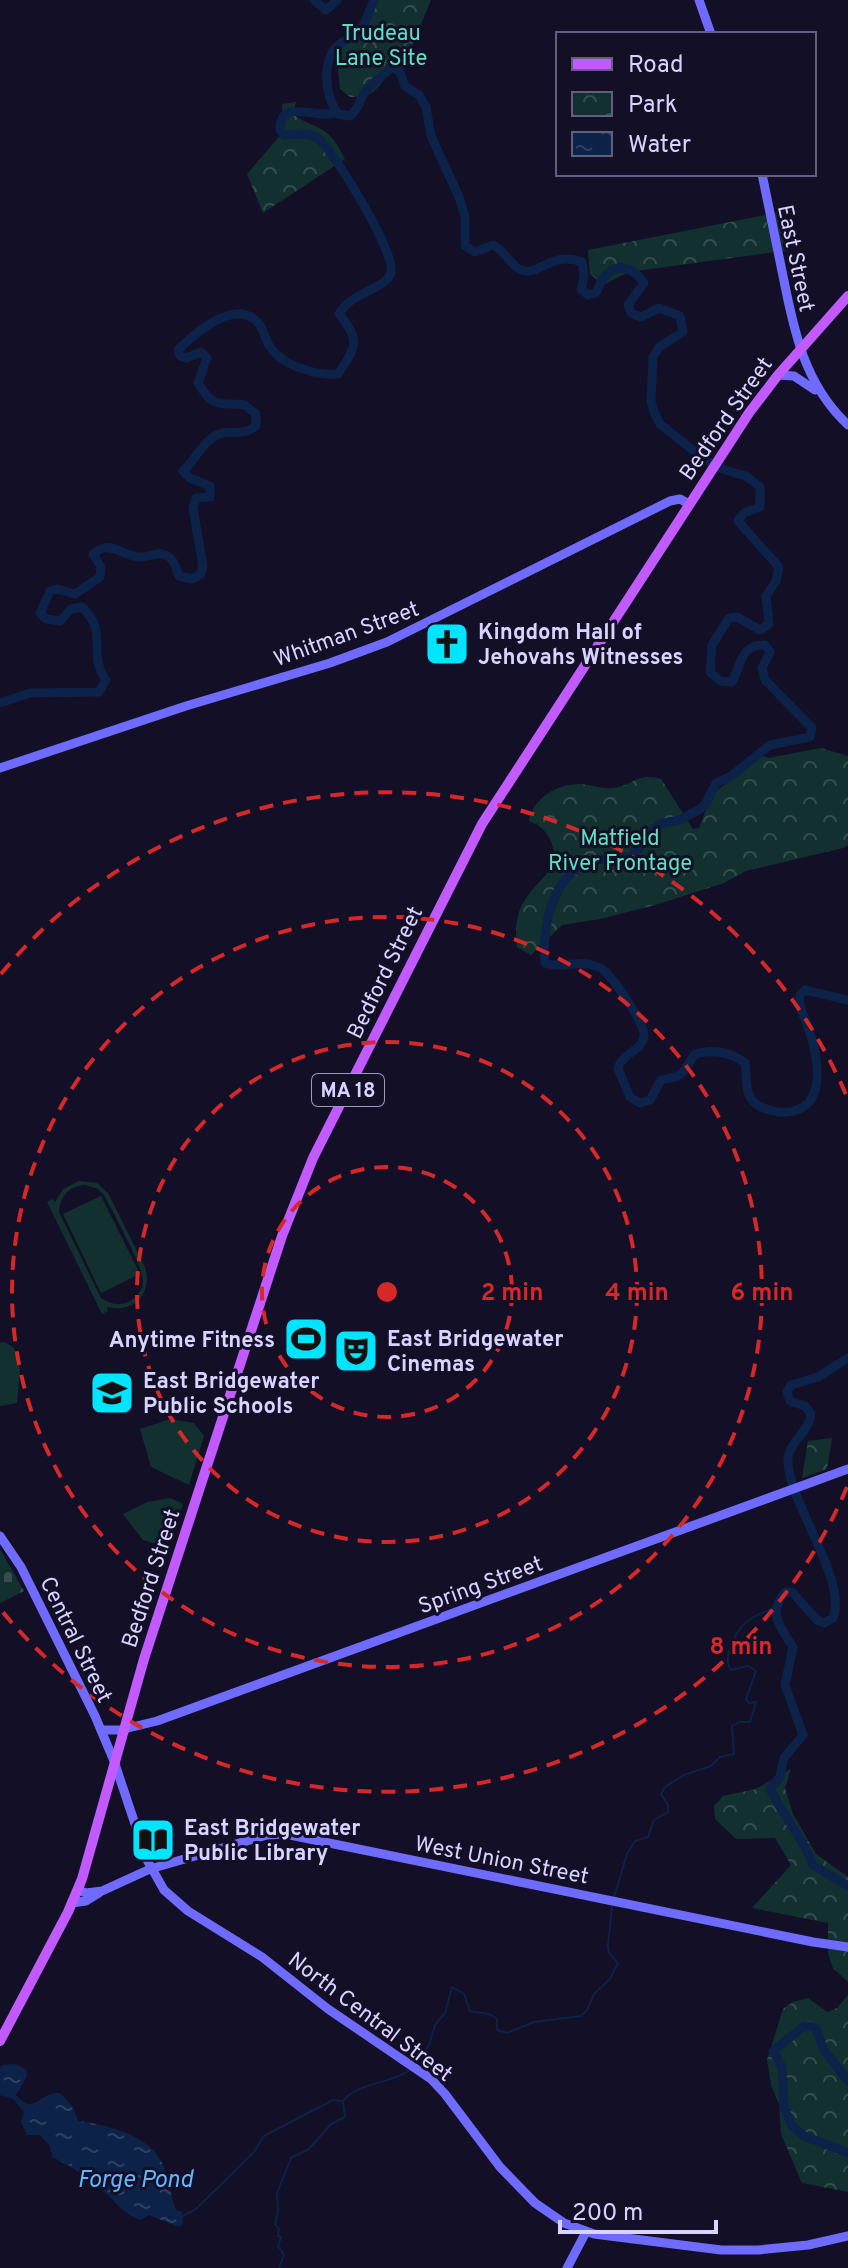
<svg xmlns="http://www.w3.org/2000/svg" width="848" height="2268" font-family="Overpass,sans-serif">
	<defs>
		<pattern id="cemetery-stones" width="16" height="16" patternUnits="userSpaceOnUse" patternTransform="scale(2)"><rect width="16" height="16" fill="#12302f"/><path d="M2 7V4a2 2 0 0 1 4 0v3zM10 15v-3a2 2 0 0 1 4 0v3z" fill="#344d4e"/></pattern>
		<pattern id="park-crowns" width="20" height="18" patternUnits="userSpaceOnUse" patternTransform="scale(2)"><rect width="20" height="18" fill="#12302f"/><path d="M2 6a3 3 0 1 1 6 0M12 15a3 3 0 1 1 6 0" fill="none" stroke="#344d4e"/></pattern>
		<pattern id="water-ripples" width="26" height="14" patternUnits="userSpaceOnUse" patternTransform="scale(2)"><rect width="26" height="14" fill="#0c2248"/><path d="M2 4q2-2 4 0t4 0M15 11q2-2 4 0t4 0" fill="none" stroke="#2f4163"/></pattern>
	</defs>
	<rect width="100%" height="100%" fill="#130f26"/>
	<!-- cemetery -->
	<polygon fill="url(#cemetery-stones)" points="0,1549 24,1591 0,1603"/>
	<!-- park -->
	<g fill="url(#park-crowns)">
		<path d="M379,0H431L400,75L394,71L389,72C377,91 372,97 350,97L340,89L337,57L340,47Z"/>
		<path d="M296,102L293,114C302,122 314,124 324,131C334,137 339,149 345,159L263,213L247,174L284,131L282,104Z"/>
		<polygon points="781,212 790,250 629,272 603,285 590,274 588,250"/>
		<path d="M821,748L848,756V845L843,848L746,871L724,883L655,905L600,919L562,925L531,955L517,947C512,900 531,895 557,861C552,841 548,828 529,821C533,797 559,783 581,784C592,785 602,789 613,788C634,785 637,772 661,779L693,829L699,828L712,794L763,756L768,758Z"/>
		<polygon points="832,1438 827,1469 802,1478 808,1441"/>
		<polygon points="791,1769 785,1788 793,1814 816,1854 848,1877 848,1982 833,1968 828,1954 828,1923 752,1908 791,1865 775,1838 736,1839 715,1819 714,1806 723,1796 756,1789"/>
		<polygon points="848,1995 848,2192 802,2183 781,2134 779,2104 771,2085 767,2060 783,2009 793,2002 808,1998 827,2012 837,2008"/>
	</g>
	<!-- pitch -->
	<g fill="#12302f" fill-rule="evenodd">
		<path d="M79,1181L97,1183L108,1193L145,1267C153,1293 134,1314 107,1307L108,1311L102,1314L47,1202L53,1199L55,1202L63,1189ZM85,1185L98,1189L104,1195C112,1211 143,1266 143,1281C143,1289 138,1297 130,1301C120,1307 110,1304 101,1298L59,1212C60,1196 69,1186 85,1185Z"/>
		<polygon points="101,1196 140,1274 101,1293 63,1214"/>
		<polygon points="5,1342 14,1348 20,1370 17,1403 0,1406 0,1343"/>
		<polygon points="170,1419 194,1423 204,1436 189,1485 151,1467 140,1429"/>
		<polygon points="170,1498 183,1504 172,1537 163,1546 143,1540 123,1514 147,1502"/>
	</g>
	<!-- water -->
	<path fill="url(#water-ripples)" d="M14,2064L26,2069L27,2076L16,2095C35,2117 38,2092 60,2093L73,2107L78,2121C108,2125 152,2135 164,2167C170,2181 170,2196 176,2210L182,2212L183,2223L179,2227L149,2215L141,2220C122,2214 116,2201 101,2189C85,2176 70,2165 52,2157L50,2146L40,2135H27L21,2122L24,2112L13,2099L0,2095V2068L2,2065Z"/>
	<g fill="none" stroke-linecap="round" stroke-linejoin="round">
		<!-- stream -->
		<g stroke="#0c2248" stroke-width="2">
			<path d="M614,1897L627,1854L635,1841L648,1837L654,1820L668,1812V1805L661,1794L665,1787L684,1775L711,1766L720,1757L734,1754L732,1726L739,1722H750L756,1702L749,1703L746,1699L756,1671L748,1666L731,1670C721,1655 738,1626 752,1618C760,1613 769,1610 778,1607"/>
			<path d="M415,2064L429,2045L435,2025L445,2013L452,1987L464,1994L470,2011C480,2014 488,2011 497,2019V2030L507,2033L534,2022L581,2016L587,2010L594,1994L610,1979L618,1963L609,1953L608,1946L612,1906"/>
			<path d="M343,2101C356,2083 394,2083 411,2069"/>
			<polyline points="183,2216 196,2209 254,2152 264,2136 333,2100 341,2101"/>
			<polyline points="279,2268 284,2255 278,2246 281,2237 278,2236 279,2229 275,2224 278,2210 277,2193 291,2158 309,2149 331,2124 345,2117 343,2102"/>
		</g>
		<!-- river -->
		<g stroke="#0c2248" stroke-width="9">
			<polyline points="314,0 326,10 337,0"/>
			<path d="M374,0L359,36C353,38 346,39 341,43C320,58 325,96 338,114L350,116C359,109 359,101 365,92C371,83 383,76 391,68H395L400,72L405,86L419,95L426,107L431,136L459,197L465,217V246L475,252L493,245C505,251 511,266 521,270C538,277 553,250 582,262L584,277L581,289L588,295L596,293C599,288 601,280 605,276C618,261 635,269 644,283L628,305L631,313L641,317L659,308L680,316L683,332L659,347L653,357L651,402L655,414L660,424L704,459L725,470L746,476L760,487V507L744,513L738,521L779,567L776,581L766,596L769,624L760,630L737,617L729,618L712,645L710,672L720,681L732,682C741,666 740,644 765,645L770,652L762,668L765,680L812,728L810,737L770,745L731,776L716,783L706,803L699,810L679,820L659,824L633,855C619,860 604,857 590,862C552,875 542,927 545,963C558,969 574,961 589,964C592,965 598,967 601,968C612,976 645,1023 644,1036C642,1052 621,1053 618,1069L630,1097L640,1103L650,1100L661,1080C687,1075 680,1075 695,1054C712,1049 732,1052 745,1063C748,1079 742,1098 761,1107C775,1113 790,1115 803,1107C827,1092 815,1046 807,1024C803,1013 798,1008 800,995L805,990L848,1000"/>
			<path d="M0,703L30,693L99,692L106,680C86,652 110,634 82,607L71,609L60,621L46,619L40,613L50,591L57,589L75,594L100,577L101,567L93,554C94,553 103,548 104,548C115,545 128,558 141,557C150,557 157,551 166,555C174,559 176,568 179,576L192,579L200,575L203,566L193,508L196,498L210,497V486L190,478L183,471C194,461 205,439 219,434C233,430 244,436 256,426V414L245,405C218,402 215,410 198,383L207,358L201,352L186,358L180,356L178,350C195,333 237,296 259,324C264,330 265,340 270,347C283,366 317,376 338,374C356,347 361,341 339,314C352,291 385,290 391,273C397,255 336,155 320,140C310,131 296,135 284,135L280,130C279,96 319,121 336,112"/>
			<path d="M848,1358L818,1377L791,1385L787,1392L790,1401L805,1406L811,1414C809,1434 787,1441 788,1463C790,1504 848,1581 833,1618L824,1623L817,1620L792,1592H785C767,1614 781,1628 793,1647L785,1685L803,1735L784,1758L780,1777L770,1789C783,1816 803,1837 813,1865L848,1886"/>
			<polyline points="848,2081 824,2050 816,2029 811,2026 803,2027 773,2051 782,2067 784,2108 792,2126 804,2136 848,2153"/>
		</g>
		<!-- secondary -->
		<g stroke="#6f6bff" stroke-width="9">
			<polyline points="699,0 711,34"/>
			<path d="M762,174C769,208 776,242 783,276C794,332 805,385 848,425"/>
			<polyline points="778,375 794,376 815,390"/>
			<polyline points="0,768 186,706 330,663 387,642 670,501 680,499 689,504"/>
			<polyline points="0,1536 21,1567 95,1716 114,1761 147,1860 164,1890 188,1911 262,1957 328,2009 431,2079 445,2094 500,2167 535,2203 564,2223 594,2234 721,2250 758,2250 808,2245 848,2236"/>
			<polyline points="101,1730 120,1730 157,1721 848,1469"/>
			<polyline points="78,1890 86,1893 102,1891 150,1869 267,1835 285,1834 813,1942 848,1947"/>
			<polyline points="72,1903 86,1901 99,1893"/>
			<polyline points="567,2268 586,2232"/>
		</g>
		<!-- primary -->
		<polyline stroke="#c25bff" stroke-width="10" points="0,2041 68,1912 82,1879 144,1659 282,1236 313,1158 482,824 749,413 778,375 848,296"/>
	</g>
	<!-- distance rings -->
	<g fill="none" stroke="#d62828" stroke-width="4" stroke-dasharray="14 10">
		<circle cx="387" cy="1292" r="125"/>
		<circle cx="387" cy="1292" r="250"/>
		<circle cx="387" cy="1292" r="375"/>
		<path d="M847 1487A500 500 0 0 1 1 1610M1 974A500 500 0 0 1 847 1097"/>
	</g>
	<!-- icons -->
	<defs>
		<g id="church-square" transform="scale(2.3)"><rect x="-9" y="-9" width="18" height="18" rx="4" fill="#00e5ff" stroke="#130f26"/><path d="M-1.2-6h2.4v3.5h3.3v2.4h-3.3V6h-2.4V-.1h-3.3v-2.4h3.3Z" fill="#111"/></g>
		<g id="stadium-square" transform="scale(2.3)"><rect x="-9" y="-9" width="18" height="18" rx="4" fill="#00e5ff" stroke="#130f26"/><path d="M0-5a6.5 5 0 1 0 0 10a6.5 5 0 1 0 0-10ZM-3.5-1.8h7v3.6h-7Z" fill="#111"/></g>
		<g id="theatre-square" transform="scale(2.3)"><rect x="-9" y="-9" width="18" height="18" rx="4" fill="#00e5ff" stroke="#130f26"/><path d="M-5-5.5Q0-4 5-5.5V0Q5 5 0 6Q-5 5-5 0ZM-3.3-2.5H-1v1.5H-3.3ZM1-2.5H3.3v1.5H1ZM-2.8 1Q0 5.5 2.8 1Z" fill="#111"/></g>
		<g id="school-square" transform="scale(2.3)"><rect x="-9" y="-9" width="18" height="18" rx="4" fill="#00e5ff" stroke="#130f26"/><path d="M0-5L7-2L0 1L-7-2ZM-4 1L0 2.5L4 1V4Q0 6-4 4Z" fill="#111"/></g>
		<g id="library-square" transform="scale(2.3)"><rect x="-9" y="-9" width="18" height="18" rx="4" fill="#00e5ff" stroke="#130f26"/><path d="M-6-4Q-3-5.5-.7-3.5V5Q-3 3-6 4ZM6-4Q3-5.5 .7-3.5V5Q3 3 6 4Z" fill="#111"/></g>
	</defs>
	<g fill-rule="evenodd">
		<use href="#church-square" x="447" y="644"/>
		<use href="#stadium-square" x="306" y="1339"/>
		<use href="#theatre-square" x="356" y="1351"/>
		<use href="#school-square" x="112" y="1393"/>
		<use href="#library-square" x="153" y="1840"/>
	</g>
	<g text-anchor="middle" stroke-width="6" stroke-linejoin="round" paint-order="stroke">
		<!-- shield labels -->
		<rect fill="#130f26" stroke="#9e99be" stroke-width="2" x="312" y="1074" width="72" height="32" rx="6"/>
		<g font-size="20" font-weight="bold" fill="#d9d4ff">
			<text x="348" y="1097">MA 18</text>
		</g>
		<!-- park labels -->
		<g font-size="22" fill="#5fe0c0" stroke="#130f26">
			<text x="381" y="40">Trudeau<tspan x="381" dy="25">Lane Site</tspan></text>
			<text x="620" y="845">Matfield<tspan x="620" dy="25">River Frontage</tspan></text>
		</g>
		<!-- street labels -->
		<g font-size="22" fill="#d9d4ff" stroke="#130f26">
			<text transform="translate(797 258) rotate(78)" y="8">East Street</text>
			<text transform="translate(725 418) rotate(-55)" y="8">Bedford Street</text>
			<text transform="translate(346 633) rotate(-20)" y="8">Whitman Street</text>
			<text transform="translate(384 972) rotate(-64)" y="8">Bedford Street</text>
			<text transform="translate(150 1578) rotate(-72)" y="8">Bedford Street</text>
			<text transform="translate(480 1584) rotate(-20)" y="8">Spring Street</text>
			<text transform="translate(77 1639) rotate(64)" y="8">Central Street</text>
			<text transform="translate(502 1859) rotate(11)" y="8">West Union Street</text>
			<text transform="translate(371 2016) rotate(37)" y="8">North Central Street</text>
		</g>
		<!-- poi labels -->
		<g font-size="22" font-weight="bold" fill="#d9d4ff" stroke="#130f26" text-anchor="start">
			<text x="478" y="639">Kingdom Hall of<tspan x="478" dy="25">Jehovahs Witnesses</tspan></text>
			<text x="387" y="1346">East Bridgewater<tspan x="387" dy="25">Cinemas</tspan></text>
			<text x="275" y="1347" text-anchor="end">Anytime Fitness</text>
			<text x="143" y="1388">East Bridgewater<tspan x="143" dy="25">Public Schools</tspan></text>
			<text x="184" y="1835">East Bridgewater<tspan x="184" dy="25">Public Library</tspan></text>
		</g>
		<!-- water labels -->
		<g font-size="24" font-style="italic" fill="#62b6ff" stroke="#130f26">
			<text x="135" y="2187">Forge Pond</text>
		</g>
	</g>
	<circle cx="387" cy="1292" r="12" fill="#d62828" stroke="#130f26" stroke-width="4"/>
	<g font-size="24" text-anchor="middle" font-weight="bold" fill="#d62828" stroke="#130f26" stroke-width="6" stroke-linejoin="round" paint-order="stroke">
		<text x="512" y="1300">2 min</text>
		<text x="637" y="1300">4 min</text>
		<text x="762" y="1300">6 min</text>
		<text x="741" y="1654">8 min</text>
	</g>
	<!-- legend -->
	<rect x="556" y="32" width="260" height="144" fill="#130f26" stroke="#625e7d" stroke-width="2"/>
	<rect x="572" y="58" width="40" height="12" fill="#c25bff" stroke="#625e7d" stroke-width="2"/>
	<text x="628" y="72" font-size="24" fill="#d9d4ff">Road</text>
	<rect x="572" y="92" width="40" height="24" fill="url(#park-crowns)" stroke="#625e7d" stroke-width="2"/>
	<text x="628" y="112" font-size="24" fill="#d9d4ff">Park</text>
	<rect x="572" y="132" width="40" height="24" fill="url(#water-ripples)" stroke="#625e7d" stroke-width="2"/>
	<text x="628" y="152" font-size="24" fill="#d9d4ff">Water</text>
	<!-- scale -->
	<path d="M560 2220v12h156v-12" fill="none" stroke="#d9d4ff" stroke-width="4"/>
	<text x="572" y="2220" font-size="24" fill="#d9d4ff" stroke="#130f26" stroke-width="6" paint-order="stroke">200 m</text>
</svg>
